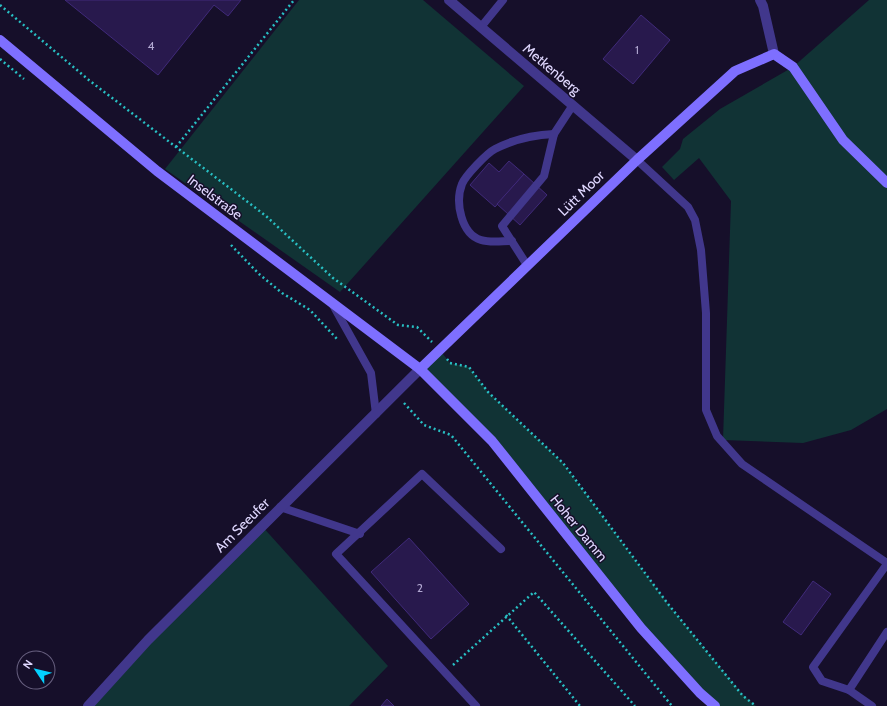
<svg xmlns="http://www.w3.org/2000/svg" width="887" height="706" font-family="Cabin,sans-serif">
	<rect width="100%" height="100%" fill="#160f2a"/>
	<!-- green -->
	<g fill="#113335">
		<polygon points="299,0 423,0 524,86 340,292 165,169"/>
		<polygon points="869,0 887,0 887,409 851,430 803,443 723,440 731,201 699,158 674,180 662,167 680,149 683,139 720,109 793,67"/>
		<polygon points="439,349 450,363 469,367 488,392 563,463 668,604 743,695 756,706 715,706 700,693 492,441 420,369"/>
		<polygon points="261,525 388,666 349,706 88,706"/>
	</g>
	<!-- building -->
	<g fill="#28194d" stroke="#402a7a">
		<polygon points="65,0 241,0 228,16 214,5 158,75"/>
		<polygon points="641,15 670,40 633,84 603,59"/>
		<polygon points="509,161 524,174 495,207 470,185 489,163 499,172"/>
		<polygon points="524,174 547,195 520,225 497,204"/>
		<polygon points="409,538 469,604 431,639 371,572"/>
		<polygon points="813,581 831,594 801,635 783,622"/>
		<polygon points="387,699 394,706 381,706"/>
	</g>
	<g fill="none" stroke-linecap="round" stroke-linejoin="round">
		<!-- path -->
		<g stroke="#28c0c4" stroke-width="2.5" stroke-dasharray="2 3" stroke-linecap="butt">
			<polyline points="0,5 90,81 266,216 333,278 398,325 417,327 432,342"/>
			<polyline points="0,59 24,79"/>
			<polyline points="176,147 294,0"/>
			<polyline points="231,245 259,274 282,293 310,310 337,339"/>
			<polyline points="447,359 450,363 469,367 488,392 563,463 668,604 743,696 756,706"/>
			<polyline points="404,403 424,425 451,435 672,706"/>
			<polyline points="506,615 580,706"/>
			<polyline points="453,665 534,592 635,706"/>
		</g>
		<!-- service -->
		<g stroke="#41378c" stroke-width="8">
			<polyline points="481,27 503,0"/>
			<polyline points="637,160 688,207 695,220 701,250 706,313 706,410 717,436 742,464 887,563"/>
			<path d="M512,241C502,241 490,243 481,240C461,234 455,202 462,184C465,176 487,153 495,149C514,139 533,135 554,134"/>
			<polyline points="527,265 502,226 544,176 554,134 573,105"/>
			<polyline points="333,305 371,373 376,414"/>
			<polyline points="280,507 360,534"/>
			<polyline points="849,690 822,681 813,667 887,564"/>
			<polyline points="476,706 336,554 422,474 501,549"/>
			<polyline points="872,706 849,690 887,632"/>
		</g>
		<!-- minor -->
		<g stroke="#41378c" stroke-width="10">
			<polyline points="449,0 637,160"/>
			<polyline points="760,0 763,6 774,54"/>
			<polyline points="88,706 148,640 420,369"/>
		</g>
		<!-- secondary -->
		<g stroke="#7e6fff" stroke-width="10">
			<polyline points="0,40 157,171 420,369 492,441 641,628 700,693 715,706"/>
			<polyline points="420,369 637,160 735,71 774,54 793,67 843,140 887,183"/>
		</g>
	</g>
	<g text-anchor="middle" stroke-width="3" stroke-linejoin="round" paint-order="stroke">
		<!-- number labels -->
		<g font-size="12" fill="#b2a8d2">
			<text x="151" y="50">4</text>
			<text x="637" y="54">1</text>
			<text x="420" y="592">2</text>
		</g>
		<!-- street labels -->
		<g font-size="14" fill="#e0d8ff" stroke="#160f2a">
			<text transform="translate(552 69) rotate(40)" y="5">Metkenberg</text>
			<text transform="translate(581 193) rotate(-44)" y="5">Lütt Moor</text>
			<text transform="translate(215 197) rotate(37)" y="5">Inselstraße</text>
			<text transform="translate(242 525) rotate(-45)" y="5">Am Seeufer</text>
			<text transform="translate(579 528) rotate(51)" y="5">Hoher Damm</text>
		</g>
	</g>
	<!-- north arrow -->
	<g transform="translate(36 670) rotate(305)"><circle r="19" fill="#160f2a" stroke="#675f7f"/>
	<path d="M0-3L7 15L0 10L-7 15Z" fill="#04d1ff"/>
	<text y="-6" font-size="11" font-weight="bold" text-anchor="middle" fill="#e0d8ff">N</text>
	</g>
</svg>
